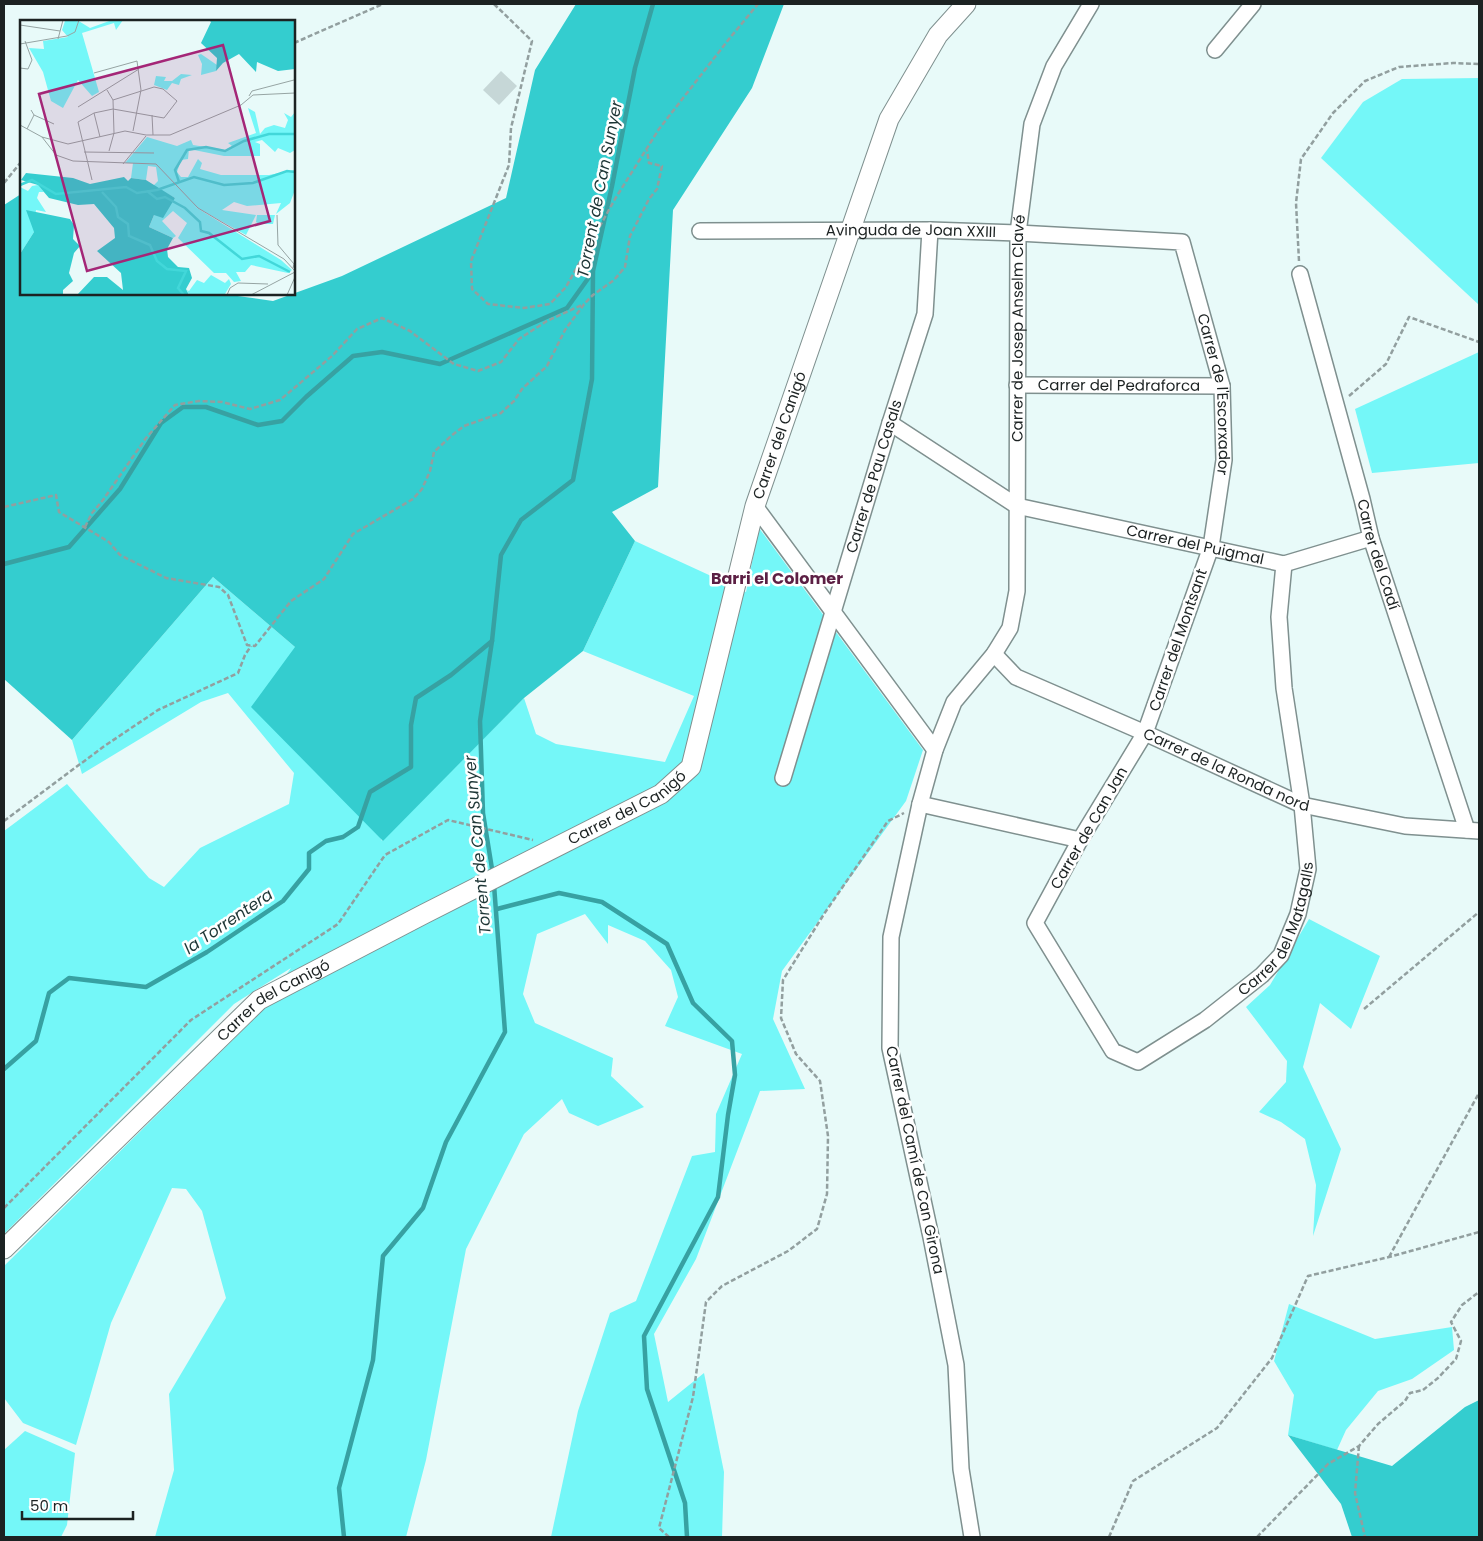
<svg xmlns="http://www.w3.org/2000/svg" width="1483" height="1541" font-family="Poppins,sans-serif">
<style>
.green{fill:#74f7f8}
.forest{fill:#34cdcf}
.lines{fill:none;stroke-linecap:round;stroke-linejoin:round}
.stream{stroke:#37a1a2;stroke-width:4.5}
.building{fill:#c6d7d7}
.minor-casing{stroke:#7f908f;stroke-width:18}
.tertiary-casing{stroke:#7f908f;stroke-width:21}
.path{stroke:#929f9f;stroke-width:2.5;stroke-dasharray:5 2.5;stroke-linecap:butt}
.minor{stroke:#fff;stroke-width:15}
.tertiary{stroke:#fff;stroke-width:19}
.labels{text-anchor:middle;stroke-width:5;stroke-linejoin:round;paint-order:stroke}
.street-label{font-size:15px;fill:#1c2222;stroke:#fff}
.water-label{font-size:16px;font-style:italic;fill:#1d3535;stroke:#fff}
.neighbourhood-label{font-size:16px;font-weight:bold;fill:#5c1f44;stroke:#fff}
.inset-river{fill:none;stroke:#42d7d9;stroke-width:2.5}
.inset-road{fill:none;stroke:#96a4a3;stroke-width:1}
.view{fill:#a42677;fill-opacity:0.15;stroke:#a42677;stroke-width:2.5}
.inset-edge{fill:none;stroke:#1c2222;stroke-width:2.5}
</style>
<rect width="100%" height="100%" fill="#e8faf9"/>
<g class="green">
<polygon points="1479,78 1479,305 1321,158 1363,102 1402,79"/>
<polygon points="1479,352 1479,463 1372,473 1355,409"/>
<polygon points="759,528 923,750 906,801 782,971 773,1019 805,1089 760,1091 696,1259 654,1334 668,1402 704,1373 724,1472 722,1537 551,1537 578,1411 610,1313 636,1301 692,1156 715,1152 716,1114 742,1054 665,1026 678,997 671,970 645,941 608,925 608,944 585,914 537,934 523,994 535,1023 613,1058 611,1076 644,1107 598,1126 569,1113 562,1099 524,1134 466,1249 426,1460 406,1537 155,1537 174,1470 169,1394 226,1298 202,1211 186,1189 172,1188 111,1323 76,1445 23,1423 4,1398 4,1266 258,1015 291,968 234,1004 4,1234 4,831 67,784 149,878 164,887 200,848 289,804 294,773 228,693 201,702 82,774 72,740 213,577 295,647 382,841 524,698 536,734 556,744 665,762 694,696 583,651 635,541 746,592"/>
<polygon points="1309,919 1380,956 1351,1029 1320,1003 1303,1067 1341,1149 1313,1236 1316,1185 1305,1139 1281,1122 1259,1112 1286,1082 1287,1061 1246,1007 1270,985"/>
<polygon points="1289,1304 1375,1339 1452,1327 1454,1350 1412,1379 1378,1391 1346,1430 1337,1450 1288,1435 1294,1395 1274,1361"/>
<polygon points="25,1431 75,1453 67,1525 61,1537 4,1537 4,1450"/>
</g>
<g class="forest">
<polygon points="576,4 784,4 752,88 673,210 658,487 612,512 635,541 583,651 524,698 383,841 251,707 295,647 213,577 72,740 4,679 4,205 21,194 21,294 223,294 273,301 342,276 506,198 535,70"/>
<polygon points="1479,1400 1479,1537 1352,1537 1341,1504 1288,1435 1392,1466 1465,1407"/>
</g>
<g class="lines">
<g class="stream">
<polyline points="4,564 69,547 120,489 161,423 183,407 206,407 258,425 282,421 306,397 353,356 382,352 440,364 567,308 592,273"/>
<polyline points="493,875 483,813 480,721 492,641 501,555 521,520 573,480 592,379 593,271 612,186 635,68 653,4"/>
<polyline points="497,909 559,893 602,902 667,944 693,1003 732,1041 735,1075 728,1115 718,1197 644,1336 647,1389 685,1503 687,1537"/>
<polyline points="4,1069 36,1041 49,993 69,978 146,987 207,952 283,901 309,869 309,853 326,841 343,837 358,827 370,792 411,767 411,725 416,698 451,675 492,641"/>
<polyline points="344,1537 339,1488 373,1360 383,1256 423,1208 446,1142 505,1032 494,885"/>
</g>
</g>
<polygon class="building" points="501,71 517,86 499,105 483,90"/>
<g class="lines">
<g class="minor-casing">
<g id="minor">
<polyline points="1215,50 1253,4"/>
<path id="s1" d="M700,231L930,230L1018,233L1182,242L1222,386L1224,460L1211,547L1145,733L1080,840L1035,923L1113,1051L1138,1062L1205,1020L1262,975L1281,955L1298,914L1308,869L1302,805L1284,688L1279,617L1284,564"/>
<path id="s2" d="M1300,274L1362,499L1371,538L1467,830"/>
<path id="s3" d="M1017,385L1222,386"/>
<path id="s4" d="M890,423L1017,506L1284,564L1371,538"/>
<polyline points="755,506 935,750"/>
<path id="s5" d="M994,654L1016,677L1145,733L1302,805L1405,826L1479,831"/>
<path id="s6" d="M783,778L890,423L925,314L930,230"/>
<polyline points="920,804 1080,840"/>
<path id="s7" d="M972,1537L961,1469L956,1365L931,1237L890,1048L891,937L920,804L935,750L954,702L994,654L1010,628L1017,591L1018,233L1032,124L1054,66L1091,4"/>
</g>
</g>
<g class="tertiary-casing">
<g id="tertiary">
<path id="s8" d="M4,1249L259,1000L424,914L661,794L691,767L755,506L889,119L938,35L966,4"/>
</g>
</g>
<g class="path">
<polyline points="494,4 532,41 511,128 509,165 471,261 472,289 488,304 524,308 550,304 566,287 615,199 659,129 729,39 758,4"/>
<polyline points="294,43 383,4"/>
<polyline points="4,183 21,162"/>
<polyline points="1299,261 1296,203 1301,159 1333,113 1365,81 1399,67 1453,63 1479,64"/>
<polyline points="1349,396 1386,364 1409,317 1479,342"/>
<polyline points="4,507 56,495 59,512 109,542 120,555 166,578 219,587 228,595 247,645 255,646 291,601 324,579 353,534 413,499 422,489 430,471 434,452 451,436 464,426 501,413 514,401 522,389 547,366 565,330 585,303 593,295 614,280 625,267 630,236 649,199 657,189 662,166 649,163 647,150"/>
<polyline points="85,527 92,513 103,500 146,438 175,405 199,401 222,402 250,409 280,400 332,356 357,329 382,318 410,331 454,364 478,371 501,362 519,339 547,321 584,304"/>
<polyline points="4,821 103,747 158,710 238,673 245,655 251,646"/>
<polyline points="1364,1009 1479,912"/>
<polyline points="4,1208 191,1020 338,924 385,855 448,820 533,840"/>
<polyline points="1389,1257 1479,1093"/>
<polyline points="1359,1446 1355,1493 1365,1537"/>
<polyline points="669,1537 659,1528 693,1397 706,1302 722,1286 788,1251 817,1229 827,1194 828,1136 820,1081 796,1054 781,1018 783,980 824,914 888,821 904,813"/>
<polyline points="1109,1537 1133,1481 1217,1428 1272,1358 1308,1276 1389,1257 1479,1232"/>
<polyline points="1257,1537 1328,1464 1359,1446 1378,1424 1405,1401 1410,1393 1423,1390 1438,1378 1456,1359 1461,1341 1451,1322 1462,1305 1479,1292"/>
</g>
<use href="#minor" class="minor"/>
<use href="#tertiary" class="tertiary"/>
</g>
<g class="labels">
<g class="street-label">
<text dy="5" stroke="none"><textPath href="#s1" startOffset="211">Avinguda de Joan XXIII</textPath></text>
<text dy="5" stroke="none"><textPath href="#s7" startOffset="1245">Carrer de Josep Anselm Clavé</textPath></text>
<text dy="5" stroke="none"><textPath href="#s3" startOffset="102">Carrer del Pedraforca</textPath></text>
<text dy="5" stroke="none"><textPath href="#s1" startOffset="639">Carrer de l'Escorxador</textPath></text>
<text dy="5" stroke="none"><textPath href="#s8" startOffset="1192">Carrer del Canigó</textPath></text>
<text dy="5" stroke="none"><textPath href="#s6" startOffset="315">Carrer de Pau Casals</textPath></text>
<text dy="5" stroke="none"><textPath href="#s4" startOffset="334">Carrer del Puigmal</textPath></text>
<text dy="5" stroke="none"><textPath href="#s2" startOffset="291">Carrer del Cadí</textPath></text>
<text transform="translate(1178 640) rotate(-71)" y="5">Carrer del Montsant</text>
<text dy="5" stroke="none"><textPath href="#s5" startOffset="262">Carrer de la Ronda nord</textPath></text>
<text dy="5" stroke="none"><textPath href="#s8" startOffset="772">Carrer del Canigó</textPath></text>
<text transform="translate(1089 828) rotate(-60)" y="5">Carrer de Can Jan</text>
<text dy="5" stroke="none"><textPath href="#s1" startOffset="1588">Carrer del Matagalls</textPath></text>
<text dy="5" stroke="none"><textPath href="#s8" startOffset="368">Carrer del Canigó</textPath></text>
<text transform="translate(915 1160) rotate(78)" y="5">Carrer del Camí de Can Girona</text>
</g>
<g class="water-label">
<text transform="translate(599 189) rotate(-79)" y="6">Torrent de Can Sunyer</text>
<text transform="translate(477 845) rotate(-95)" y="6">Torrent de Can Sunyer</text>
<text transform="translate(228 921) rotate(-34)" y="6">la Torrentera</text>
</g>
<g class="neighbourhood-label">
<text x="777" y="584">Barri el Colomer</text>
</g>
</g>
<g transform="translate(20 20)">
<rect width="275" height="275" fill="#e8faf9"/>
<path d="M57,0L70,8L92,0H103L96,10L94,3L62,13L79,72L72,76L58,60L43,88L31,81L23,52L9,28L24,29L23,21L48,17L42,10L45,1ZM181,34L197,45L196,51L181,55L182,44L178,35ZM161,54L172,55L161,59L159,65L152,63L147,70L134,65L136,56L146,57L144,61H152ZM228,88L235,92L240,114L245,108L254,105L265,108L268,100L264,93L271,97L275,92V130L270,133L258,128L255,132L242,120L235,122L240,124V136H204L169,129L168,139L161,140L157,152L161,157H168L178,139L182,143L180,149L201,155H249L275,150V170L270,183L256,194L261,183L227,186L214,182L202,190L236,195L226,215L174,186L261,240L272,250L268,253L231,245L225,252H216L221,261L214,262L206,253H194L158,218L167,203L153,191L142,201L156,216L153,218L129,207L134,195L155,178L133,166L138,161L136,147L128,146L126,160L111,158L113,143H105L127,117L157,126L171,120L173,125L205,130L212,126L208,123L236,113ZM18,165L24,172H19L17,178L26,192L16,190L14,212L0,234V167L8,171L12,166ZM237,195H255L253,204H239L236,202ZM191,255L205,263L209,259L211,264L205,274L169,275L167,270L169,271L177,260L184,263Z" fill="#74f7f8"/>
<path d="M189,0H275V49L258,51L237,42L236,52L219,34L203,43L196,51L197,38L181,23L191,2ZM6,153L53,158L70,164L104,157L108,161L111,158L126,160L155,178L143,198L134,195L129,207L153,218L147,229L148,237L158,247L169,248L172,258L166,269L169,275H57L74,257H87L103,270L101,253L77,231L95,218L94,208L74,184L58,185L29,178L18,165L1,160ZM6,190L50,199L54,205L53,219L60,226L54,233L49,253L53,261L43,270V275H0V234L14,212Z" fill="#34cdcf"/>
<path class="inset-river" d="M159,162L155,150L167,130L186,127L205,131L224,121L249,114H275M0,165L12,160L36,174L106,167L117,173L137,170L174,157L204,165L233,163L267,151L275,152M127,171L137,179L145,177L165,188L180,202L181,211L189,213L222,239L239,236L270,252M82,172L96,187L98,197L108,204L109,216L130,225L137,241L147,249L166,251L158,268L164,275"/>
<path class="inset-road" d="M0,5L40,11M38,19L43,0M0,24L47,16L55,12L59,0M0,48L8,49L12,40L5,21M74,53L117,41L121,70L113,111M87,70L93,80L94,113L89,131M229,76L232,71L274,60M58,87L119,49M11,90L14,95L34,104M74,93L80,117M132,95L133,115M0,105L22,117L48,124L105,111L126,115H150L221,85L233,75L275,73M7,109L14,95M22,117L36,135L53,141L136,144L178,188L264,239L275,251M64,132L134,133M103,144L126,116M72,160L58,102L74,93L93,89L144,98L157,81L143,69L134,67L93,80M257,195L258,225L274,244L273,248M207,275L210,268L218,263L248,264M231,275L275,252M267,275L275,257"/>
<path class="view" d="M203,25L250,201L67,251L19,74Z"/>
<rect width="275" height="275" class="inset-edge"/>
</g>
<rect width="1483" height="1541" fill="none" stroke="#1c2222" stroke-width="10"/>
<path d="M22 1511v8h111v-8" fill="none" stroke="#1c2222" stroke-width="2.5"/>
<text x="30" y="1511" font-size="15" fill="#1c2222" stroke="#ffffff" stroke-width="4" paint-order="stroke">50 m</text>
</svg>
